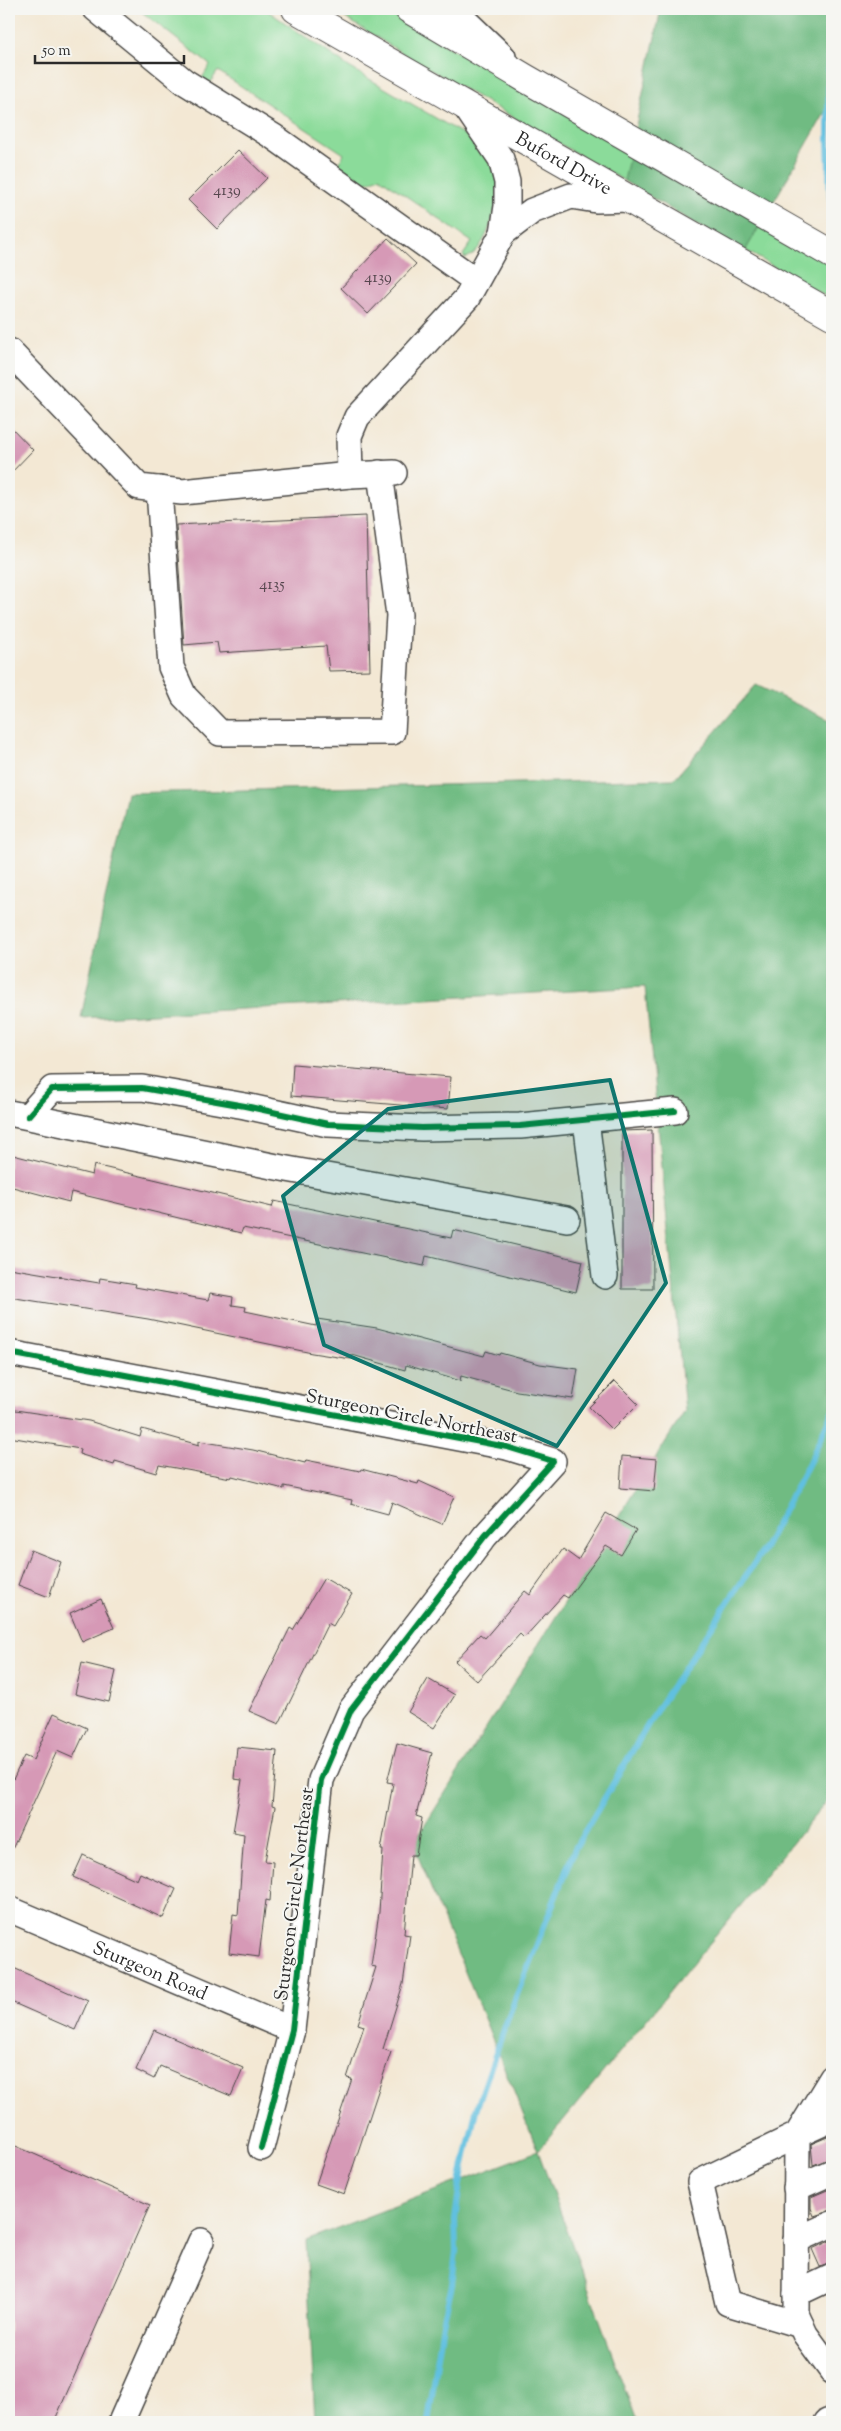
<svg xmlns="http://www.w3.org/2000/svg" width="841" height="2431" font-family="'Sorts Mill Goudy',serif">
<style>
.green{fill:#8bdb9a;stroke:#5b8362}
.forest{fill:#70bb82;stroke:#4e7356}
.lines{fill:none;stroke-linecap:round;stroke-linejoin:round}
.stream{stroke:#61c0e0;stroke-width:6}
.building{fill:#d699b6}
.minor-casing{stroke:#494744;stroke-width:28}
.highway-casing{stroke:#494744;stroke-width:30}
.minor{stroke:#fff;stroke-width:25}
.highway{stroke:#fff;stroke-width:28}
.cycleway-casing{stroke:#f6f6f2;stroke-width:9}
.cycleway{stroke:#00873e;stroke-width:6}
.marked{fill:#0f766e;fill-opacity:0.2;stroke:#0f766e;stroke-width:4;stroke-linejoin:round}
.labels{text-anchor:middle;stroke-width:4;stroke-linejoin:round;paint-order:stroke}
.number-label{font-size:16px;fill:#56464e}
.street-label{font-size:19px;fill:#2b2b2b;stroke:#f6f6f2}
</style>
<rect width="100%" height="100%" fill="#f6f6f2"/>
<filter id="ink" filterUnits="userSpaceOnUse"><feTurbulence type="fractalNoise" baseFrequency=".02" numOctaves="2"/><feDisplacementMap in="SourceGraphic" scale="10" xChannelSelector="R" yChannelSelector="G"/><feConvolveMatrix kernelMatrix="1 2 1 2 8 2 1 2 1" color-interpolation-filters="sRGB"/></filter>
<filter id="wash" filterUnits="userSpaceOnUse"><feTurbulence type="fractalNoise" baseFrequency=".0096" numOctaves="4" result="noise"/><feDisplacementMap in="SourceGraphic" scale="20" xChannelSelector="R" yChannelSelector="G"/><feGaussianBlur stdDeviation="1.12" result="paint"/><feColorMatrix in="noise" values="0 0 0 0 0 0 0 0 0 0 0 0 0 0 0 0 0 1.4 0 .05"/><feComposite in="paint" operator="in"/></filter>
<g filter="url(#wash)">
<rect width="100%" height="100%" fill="#f3e8d4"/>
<g class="green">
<path d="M138,9H265L349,67L468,137C482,148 495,165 498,182C501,200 485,255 465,258L463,255L472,242L379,177L364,184L338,173L336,169L344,154L218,71L209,84L201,80L210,65Z"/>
<polygon points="331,9 385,9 450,48 832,266 832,300 415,61"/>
</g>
<g class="forest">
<polygon points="661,9 832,9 832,101 744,253 624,181"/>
<polygon points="756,685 832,721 832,1795 538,2151 637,2422 315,2422 306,2240 538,2151 413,1844 685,1411 645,987 81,1018 127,793 674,779"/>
</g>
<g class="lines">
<g class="stream">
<polyline points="830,198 828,139 829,45 832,29"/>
<polyline points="428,2422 443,2323 452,2285 456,2251 455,2220 460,2183 476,2110 509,2015 575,1848 659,1706 763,1550 812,1457 832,1412"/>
</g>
</g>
<g id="blocks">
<g class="building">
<polygon points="238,150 267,178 217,229 188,200"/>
<polygon points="388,238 416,264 368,314 341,288"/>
<polygon points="9,425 33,450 9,475"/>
<polygon points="366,516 370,670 329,671 326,646 219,653 217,642 184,645 176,525"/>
<polygon points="293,1064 451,1077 448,1109 291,1096"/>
<polygon points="652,1130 653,1289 622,1289 622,1131"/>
<polygon points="9,1154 92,1175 94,1165 272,1207 274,1201 451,1238 453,1230 583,1261 576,1292 426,1256 424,1266 243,1228 241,1233 71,1192 69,1202 9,1186"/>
<polygon points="9,1268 99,1283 100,1278 136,1284 135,1287 208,1300 210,1293 233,1297 232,1305 246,1307 245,1311 316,1326 317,1319 377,1328 484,1356 486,1351 499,1355 500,1353 540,1364 578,1369 573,1399 517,1391 461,1376 460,1381 406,1365 405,1370 352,1355 351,1359 312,1353 148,1319 9,1297"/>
<polygon points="615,1381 638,1404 612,1430 589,1407"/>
<polygon points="9,1409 89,1421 140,1437 142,1429 199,1445 199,1441 253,1450 305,1463 306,1460 360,1471 361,1469 418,1484 419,1481 454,1497 442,1524 392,1502 388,1514 351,1504 352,1500 284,1486 284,1489 232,1476 231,1478 159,1465 156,1473 115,1461 114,1465 79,1454 80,1449 9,1437"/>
<polygon points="622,1456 657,1459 654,1491 620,1488"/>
<polygon points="606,1513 636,1530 621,1555 606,1546 568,1598 563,1595 524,1638 520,1634 477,1681 455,1661 480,1634 485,1638 525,1591 530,1595 563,1549 578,1560"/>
<polygon points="31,1550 61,1562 49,1597 18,1585"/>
<polygon points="324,1578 352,1594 333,1626 328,1623 279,1724 249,1711 290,1628 293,1630"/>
<polygon points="101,1599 114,1628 82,1642 70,1613"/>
<polygon points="82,1663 116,1671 109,1702 75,1694"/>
<polygon points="428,1679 455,1695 434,1728 408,1712"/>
<polygon points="54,1713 87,1728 73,1758 57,1751 9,1856 9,1788 24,1756 33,1760"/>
<polygon points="397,1743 432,1753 416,1816 422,1818 416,1855 411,1855 404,1934 410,1935 403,1984 383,2049 391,2052 344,2194 316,2184 352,2079 347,2078 364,2026 358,2024 376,1967 371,1966 379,1912 383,1850 381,1850 393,1783 387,1782"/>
<polygon points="237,1747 277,1751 272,1806 275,1807 265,1861 273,1862 270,1901 266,1900 259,1957 229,1953 233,1914 238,1915 244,1834 233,1832 242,1780 234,1779"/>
<polygon points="83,1855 137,1880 140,1873 176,1889 163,1918 73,1877"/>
<polygon points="9,1966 88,2001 75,2030 9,2001"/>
<polygon points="154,2030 243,2068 231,2096 160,2066 154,2079 136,2070"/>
<polygon points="832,2135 832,2158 813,2165 811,2144"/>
<polygon points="9,2143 150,2205 54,2422 9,2422"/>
<polygon points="832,2188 832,2210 814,2216 811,2208 811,2197"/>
<polygon points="832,2240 832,2263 820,2267 812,2249"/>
</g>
</g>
</g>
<g filter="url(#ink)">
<use href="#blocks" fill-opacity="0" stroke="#494744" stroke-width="1"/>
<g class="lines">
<g class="minor-casing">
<g id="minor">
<polyline points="96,9 185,82 274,137 476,281"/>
<polyline points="455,9 460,16 503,57"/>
<polyline points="503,233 532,211 571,196 596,200 629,199"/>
<polyline points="9,351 139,487 182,492 350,475 394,473"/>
<polyline points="350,475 349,436 357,417 467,298 503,233 507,206 507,182 501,159 463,103"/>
<polyline points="159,489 171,667 184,696 220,733 392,732 399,615 380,473"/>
<polyline points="9,1113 287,1169 567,1219"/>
<polyline points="28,1116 52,1089 142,1088 245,1106 328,1124 422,1128 520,1126 675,1111"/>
<polyline points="586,1120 605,1276"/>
<polyline points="9,1353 507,1447 553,1461 485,1536 351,1710 321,1780 292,2030 261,2148"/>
<path id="s1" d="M9,1909L292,2030"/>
<polyline points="832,2119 797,2135 796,2314 805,2334 832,2371"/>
<polyline points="796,2188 832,2172"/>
<polyline points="796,2240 832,2224"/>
<polyline points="796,2294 832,2277"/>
<polyline points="801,2325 728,2303 700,2182 797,2135 832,2078"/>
<polyline points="121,2422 201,2241"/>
<polyline points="827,2422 832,2420"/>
</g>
</g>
<g class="highway-casing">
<g id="highway">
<path id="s2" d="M296,9L832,315"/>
<polyline points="409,9 525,78 832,254"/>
</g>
</g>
<use href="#minor" class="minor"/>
<use href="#highway" class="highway"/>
<g class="cycleway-casing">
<g id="cycleway">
<polyline points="28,1116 52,1089 142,1088 245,1106 328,1124 422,1128 520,1126 675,1111"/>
<polyline points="9,1353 507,1447 553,1461 485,1536 351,1710 321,1780 292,2030 261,2148"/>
</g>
</g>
<use href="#cycleway" class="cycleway"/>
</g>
</g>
<path class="marked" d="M610,1080L666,1283L557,1446L324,1345L283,1196L388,1109Z"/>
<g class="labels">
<g class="number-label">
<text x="227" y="195">4139</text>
<text x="378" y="282">4139</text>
<text x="272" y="589">4135</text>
</g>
<g class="street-label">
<text dy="7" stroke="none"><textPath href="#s2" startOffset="309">Buford Drive</textPath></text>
<text transform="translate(412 1415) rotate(11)" y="7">Sturgeon Circle Northeast</text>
<text transform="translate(293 1894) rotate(-83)" y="7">Sturgeon Circle Northeast</text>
<text dy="7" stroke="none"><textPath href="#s1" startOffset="154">Sturgeon Road</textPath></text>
</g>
</g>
<rect width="841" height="2431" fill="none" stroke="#f6f6f2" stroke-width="30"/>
<path d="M35 55v8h149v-8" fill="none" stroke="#2b2b2b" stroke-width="2.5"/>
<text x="42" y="55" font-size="15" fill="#2b2b2b" stroke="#f6f6f2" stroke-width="4" paint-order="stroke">50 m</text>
</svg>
